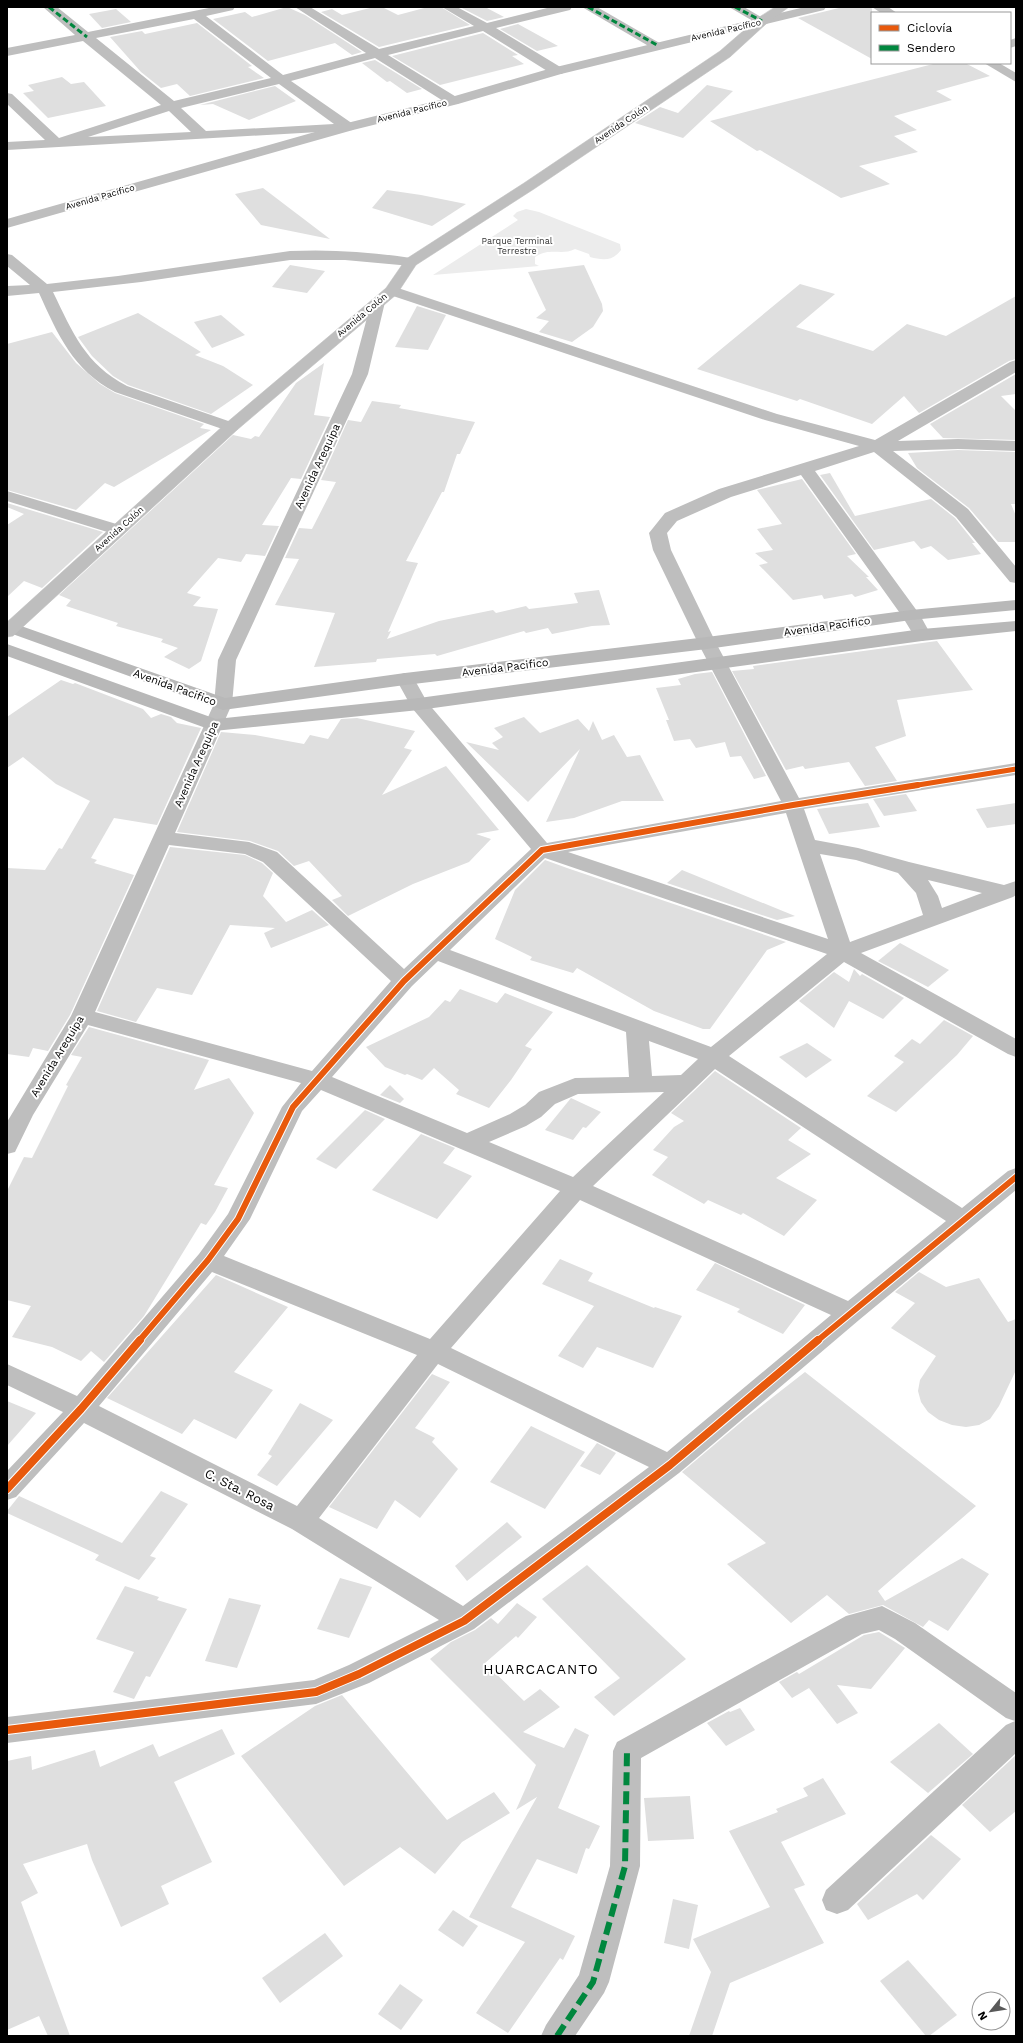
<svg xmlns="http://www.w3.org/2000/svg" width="1023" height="2043" font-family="'Work Sans',sans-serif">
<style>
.green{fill:#ececec}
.building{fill:#dfdfdf}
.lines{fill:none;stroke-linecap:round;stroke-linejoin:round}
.primary-casing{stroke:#dbdbdb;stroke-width:1}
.minor{fill:#bebebe;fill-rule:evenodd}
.tertiary{fill:#bebebe;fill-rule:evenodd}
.secondary{fill:#b8b8b8;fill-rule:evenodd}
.primary{fill:#bebebe;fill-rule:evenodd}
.quiet-far1{stroke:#00873e;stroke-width:3;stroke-dasharray:6 3;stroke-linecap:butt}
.quiet{stroke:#00873e;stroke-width:6;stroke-dasharray:13 6;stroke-linecap:butt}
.cycleway-far2-casing{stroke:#fff;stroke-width:7}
.cycleway-far1-casing{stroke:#fff;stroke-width:8}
.cycleway-casing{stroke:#fff;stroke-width:10}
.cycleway-far2{stroke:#e8590c;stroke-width:5}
.cycleway-far1{stroke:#e8590c;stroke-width:6}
.cycleway{stroke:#e8590c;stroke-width:8}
.labels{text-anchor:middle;stroke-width:4;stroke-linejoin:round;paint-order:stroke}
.far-street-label{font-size:9px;fill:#000;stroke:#fff}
.far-park-label{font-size:9px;fill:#333;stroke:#fff}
.street-label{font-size:11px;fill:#000;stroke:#fff}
.near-street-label{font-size:13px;fill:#000;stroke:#fff}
.near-neighbourhood-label{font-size:14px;letter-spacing:1px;fill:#000;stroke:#fff}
</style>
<rect width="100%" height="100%" fill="#fff"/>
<path class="green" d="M526,209L539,212L620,244L621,250C612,262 602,260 590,257L589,254L575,249C562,256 550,247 535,257V264L539,266L433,275L518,220L513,216L517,212Z"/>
<g class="building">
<polygon points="287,7 305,15 362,52 352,55 335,43 268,61 213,19 245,12 252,17"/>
<polygon points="374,7 382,7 398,15 428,7 441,7 470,25 379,47 321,12 332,9 342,15"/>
<polygon points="460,7 485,7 504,17 487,21"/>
<polygon points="843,7 871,7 872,9 872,59 798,18"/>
<polygon points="116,9 131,22 102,28 89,14"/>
<polygon points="197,23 252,66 248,67 264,78 190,96 177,84 161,88 141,72 110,37 142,31 145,34"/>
<polygon points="518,24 558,46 537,51 500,29"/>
<polygon points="483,33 518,55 512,56 524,64 440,85 392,56"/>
<polygon points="375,60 422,89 407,93 390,81 387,82 362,63"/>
<polygon points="937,63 965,63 990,76 936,91 952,100 894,116 917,130 894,136 918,152 859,166 890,184 841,198 760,150 757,151 710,121"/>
<polygon points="62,77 71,84 84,82 106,106 48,118 23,93 34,91 28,85"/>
<polygon points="707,85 733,91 683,138 635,123 660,107 678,113"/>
<polygon points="275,86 296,101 249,120 213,104 200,105"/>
<polygon points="263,188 330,239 261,225 235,194"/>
<polygon points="387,190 421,195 466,204 432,226 372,208"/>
<polygon points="290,265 325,271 307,293 272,287"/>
<polygon points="584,265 602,304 603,311 593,327 572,342 539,332 549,321 536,318 546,310 528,272"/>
<polygon points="800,284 835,294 796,327 873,351 907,324 946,336 1016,296 1016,359 1009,361 919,413 904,396 872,424 800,399 797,401 697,369"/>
<polygon points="417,306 446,315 428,350 395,347"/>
<polygon points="138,313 201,352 195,355 223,366 253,385 211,414 128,385 113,376 92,356 78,337"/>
<polygon points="221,315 245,335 212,348 194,322"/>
<polygon points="52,332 76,363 100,384 115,393 204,424 200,428 211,430 114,487 105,483 76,510 7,490 7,344"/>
<polygon points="324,363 314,415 330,417 301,479 291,478 262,525 279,526 265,556 246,554 241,562 218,558 187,593 201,597 193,606 218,609 201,661 189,669 164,657 178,648 161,642 163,639 116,626 118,623 66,606 71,600 59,595 233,435 251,439 255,436 259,437 296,383"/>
<polygon points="1016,374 1016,394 1001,396 1016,411 1016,440 943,438 930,424"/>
<polygon points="372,401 401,405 399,408 475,422 460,454 457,454 444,492 442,492 406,561 418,563 388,632 391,631 387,639 439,621 493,610 496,613 526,606 529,609 578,603 574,593 599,590 610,625 592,626 552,634 548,628 526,633 524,631 437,656 435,654 377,659 376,662 314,667 335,613 275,605 299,559 285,558 299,528 312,529 336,482 321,480 348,420 361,422"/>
<polygon points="958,450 1016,452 1016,504 1011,504 1016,516 1016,542 998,542 969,508 917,468 908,453"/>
<polygon points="830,473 855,516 931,499 955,518 975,543 972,543 981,554 948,560 931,546 921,549 914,541 874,550 820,475"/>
<polygon points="802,479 856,554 847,556 869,577 866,577 878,590 855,597 852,594 824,599 822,595 793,600 759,565 768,563 755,553 773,550 757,529 782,524 757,490"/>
<polygon points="7,503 103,532 42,588 24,581 7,597 7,525 24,514 7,507"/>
<polygon points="937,641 973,690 897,700 906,736 875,747 897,781 865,786 849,762 805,769 803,766 786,770 732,671 754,669 753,666"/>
<polygon points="712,672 766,776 754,779 741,756 730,757 725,742 696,748 690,739 674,741 666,720 669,720 656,688 681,685 678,679 695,674"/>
<polygon points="61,680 73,684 75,683 143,709 151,718 161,714 171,717 177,723 201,728 157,825 114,818 91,858 97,860 94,863 134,875 70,1015 48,1051 33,1048 29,1057 7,1054 7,868 45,870 59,848 62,849 90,801 56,784 23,757 7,768 7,717"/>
<polygon points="524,717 540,733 578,719 589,731 593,721 602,740 614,735 627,757 640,755 664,801 622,801 574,818 546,822 580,749 528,802 466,742 499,750 492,743 503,737 494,728"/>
<polygon points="357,718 415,731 404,748 412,750 382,795 446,766 499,830 476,834 491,839 469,862 413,884 348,916 332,900 342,896 309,861 294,866 278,851 250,841 177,832 221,732 255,735 304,744 310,735 328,739 341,719"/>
<polygon points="906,794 917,811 884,816 873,799"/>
<polygon points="868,803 880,827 829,834 817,809"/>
<polygon points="1016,803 1016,824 987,828 976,809"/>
<polygon points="170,847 245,855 262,863 273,873 263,896 286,922 312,910 329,925 271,948 264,933 275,928 230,925 192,995 157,988 136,1022 97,1011"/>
<polygon points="545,860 567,868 786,942 767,950 710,1029 703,1029 654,1011 577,968 573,973 530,960 532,957 495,939 515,890"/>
<polygon points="682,870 795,916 777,920 667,883"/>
<polygon points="900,943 949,970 928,987 878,961"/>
<polygon points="854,969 860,976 862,974 904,998 883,1019 849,1001 834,1028 799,1001 834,972 849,982"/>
<polygon points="460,989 497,1003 505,993 553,1012 525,1046 532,1049 511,1080 489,1108 456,1094 459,1090 434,1068 422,1080 407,1074 405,1075 385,1067 366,1047 429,1017 445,1000 450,1002"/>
<polygon points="944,1020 973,1036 957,1055 896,1112 867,1096 904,1062 894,1056 912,1039 920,1044"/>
<polygon points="89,1027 209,1060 194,1090 229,1078 254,1113 214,1185 228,1188 215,1212 206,1225 201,1223 144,1316 104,1362 91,1351 81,1361 52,1347 12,1337 31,1306 7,1300 7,1191 24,1157 32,1158 68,1086 66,1085 82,1057 71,1055"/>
<polygon points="807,1043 832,1060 806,1078 779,1057"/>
<polygon points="715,1071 801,1128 788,1140 811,1154 776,1178 817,1200 784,1236 743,1213 741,1215 708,1200 704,1204 652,1175 668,1157 653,1150 674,1127 684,1121 671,1113"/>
<polygon points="390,1085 404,1099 400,1103 380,1095"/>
<polygon points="571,1098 601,1112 586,1128 583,1127 573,1140 545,1130"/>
<polygon points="365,1110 385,1119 336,1169 316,1159"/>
<polygon points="421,1134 455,1148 443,1163 472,1176 437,1219 372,1190"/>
<polygon points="560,1259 593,1273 588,1281 654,1308 655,1307 682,1316 653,1368 597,1347 583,1368 558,1356 594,1306 542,1284"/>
<polygon points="715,1263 805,1305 783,1334 737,1312 740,1309 696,1290"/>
<polygon points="919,1272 946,1287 979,1278 1008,1322 1016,1319 1016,1370 999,1406 990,1419 979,1425 966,1427 952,1425 939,1420 928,1412 921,1402 918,1391 920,1380 936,1356 891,1328 915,1303 895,1292"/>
<polygon points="216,1275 288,1307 234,1372 273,1390 236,1439 194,1419 182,1434 107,1398"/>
<polygon points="805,1372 976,1506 878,1591 885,1601 962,1558 989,1574 948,1631 929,1620 923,1627 883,1605 849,1614 827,1595 791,1623 727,1564 766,1543 682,1472 746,1418"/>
<polygon points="432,1374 450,1382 415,1428 435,1438 432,1442 458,1469 420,1518 395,1500 377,1529 329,1507"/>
<polygon points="7,1401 36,1413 7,1446"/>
<polygon points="300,1403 333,1420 277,1486 257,1475 272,1456 268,1454"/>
<polygon points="531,1426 585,1452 545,1509 490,1482"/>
<polygon points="597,1443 616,1453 600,1475 580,1466"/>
<polygon points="161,1491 188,1504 150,1556 156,1558 139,1580 95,1560 99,1555 7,1513 7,1511 19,1496 122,1543"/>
<polygon points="507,1522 522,1537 467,1581 455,1566"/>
<polygon points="587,1565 686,1659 614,1716 594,1697 620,1678 542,1599"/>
<polygon points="340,1578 372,1587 349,1638 317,1629"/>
<polygon points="125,1586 159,1597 157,1600 187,1609 150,1677 146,1676 134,1699 113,1692 134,1652 96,1639"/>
<polygon points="229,1598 261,1605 237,1668 205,1661"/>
<polygon points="517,1603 537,1617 518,1638 516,1636 485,1663 524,1701 540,1689 560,1707 523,1732 564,1748 575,1728 589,1735 558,1808 600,1826 589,1849 586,1848 577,1874 537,1859 511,1907 575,1936 563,1960 560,1958 508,2033 476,2013 525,1942 469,1917 537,1797 516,1810 536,1765 430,1659 451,1642 475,1630 491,1618 498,1624"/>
<polygon points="879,1632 905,1648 871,1689 837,1685 858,1713 837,1724 809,1688 792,1698 779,1682 797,1672 799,1674 864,1635"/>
<polygon points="342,1695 447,1820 494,1792 510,1813 462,1842 435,1874 400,1847 344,1886 241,1756 315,1706"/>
<polygon points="740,1708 755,1730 726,1746 707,1723 729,1711 730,1712"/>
<polygon points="939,1723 973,1754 928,1793 890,1762"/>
<polygon points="222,1729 235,1754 174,1782 212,1862 161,1886 169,1904 121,1927 92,1860 87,1844 23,1864 38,1893 21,1902 70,2036 48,2036 39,2016 7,2030 7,1761 31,1756 32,1770 95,1750 100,1767 153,1744 159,1757"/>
<polygon points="1016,1755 1016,1811 990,1832 962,1805"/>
<polygon points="823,1778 846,1814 781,1842 805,1885 794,1889 824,1943 730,1983 712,2036 689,2036 711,1972 693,1939 770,1907 729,1831 778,1812 776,1809 808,1796 803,1788"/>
<polygon points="690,1796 694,1839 648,1841 644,1798"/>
<polygon points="931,1835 961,1859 923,1900 917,1894 868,1920 857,1904"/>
<polygon points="673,1899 698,1905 689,1949 664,1943"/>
<polygon points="453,1910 478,1926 463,1947 438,1930"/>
<polygon points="325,1933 343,1956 280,2003 262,1978"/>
<polygon points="908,1960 957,2015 929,2036 926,2036 880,1981"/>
<polygon points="400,1984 423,2000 401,2030 378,2014"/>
</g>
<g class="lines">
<g class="primary-casing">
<polygon id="primary" points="775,7 789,7 766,24 730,57 534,189 416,265 397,294 237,430 13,636 7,637 7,622 225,424 386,288 406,259 524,183 720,51 758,18"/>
</g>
<g class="minor">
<path d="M43,7H57L88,32L214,7H235L233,10L206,16L283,75L366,53L295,7H310L379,49L474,26L442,7H457L487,23L551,7H572L570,10L496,28L562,68L564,71L562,74H552L483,31L388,55L458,98L460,101L458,104H448L375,58L291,81L353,124L355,127L353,130L7,150V142L45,140L7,104V93L12,94L59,138L161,105L83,41L7,56V48L75,35ZM194,19L271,78L174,101L96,38ZM279,84L334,124L206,131L181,108ZM169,111L191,132L88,137Z"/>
<polygon points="582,7 597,7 663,45 662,48 652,48"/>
<polygon points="729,7 744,7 768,21 762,25 758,24"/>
<polygon points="872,7 888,7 897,13 881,13"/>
<polygon points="1016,38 1016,46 1010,48 1010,40"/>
<polygon points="984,63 999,63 1016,73 1016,82"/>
<path d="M290,251C331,249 371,252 411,258L416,259L418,262L416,265L411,266L345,260H290L141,282L53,292C73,333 85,364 127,386L237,424L239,427L237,430L231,432L115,392C73,370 58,335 39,293L7,296V286L30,285L7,266V254L12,255L47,284L118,276Z"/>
<path d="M392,286L777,414L875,440L1010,362L1016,360V372L898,441L958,439L1016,441V451L958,449L893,451L968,509L1016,567V583L1010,582L956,517L874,452L815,471L920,615L931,635L928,639L922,641L916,639L902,616L801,475L731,497L677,521L667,533L671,550L716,643L799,798L1016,763V775L804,809L815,840L858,848L909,862L1004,885L1016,881V895L1013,897L861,953L1016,1039V1057L1008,1054L844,962L729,1056L962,1208L1008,1171L1016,1168V1190L859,1320L679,1473L474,1629L369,1683L316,1704L7,1743V1717L314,1680L349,1665L439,1620L292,1529L84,1423L16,1497L7,1500V1471L63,1412L7,1385V1364L77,1396L199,1254L228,1214L282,1107L301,1083L88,1025L33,1115L15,1152L7,1154V1122L71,1016L214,704L218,660L352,374L372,299H382L385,302L368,374L236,660L232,704L175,833L249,842L277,852L404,969L531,849L412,708L396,679L398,675L405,673L412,675L427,702L547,843L781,801L698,643L653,550L649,533L665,513L719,489L859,446L765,420L387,294L384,291L387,288ZM786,813L828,939L568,852ZM169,845L245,854L263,862L391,981L312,1071L95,1012ZM820,854L856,860L898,873L916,893L923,915L850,942ZM545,858L827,954L711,1047L450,950ZM928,880L982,893L942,908L938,896ZM438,961L626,1032L629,1077L575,1078L539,1092L525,1105L510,1114L467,1133L332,1077L412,986ZM649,1041L698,1059L681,1075L652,1076ZM715,1069L946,1221L848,1301L593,1186ZM321,1090L560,1191L430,1339L224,1256L250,1219L302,1111ZM664,1092L573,1177L489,1142L526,1126L541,1117L555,1104L578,1094ZM580,1200L831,1315L667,1452L451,1348ZM212,1272L417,1355L297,1506L99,1406ZM438,1364L649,1467L463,1606L319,1518Z"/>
<polygon points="7,491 123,526 126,530 123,534 117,535 7,501"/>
<polygon points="882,1606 915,1623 1016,1693 1016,1753 848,1910 837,1914 826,1910 822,1900 826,1890 1006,1725 1015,1721 1006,1718 895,1639 879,1630 862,1634 641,1758 640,1866 609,1982 604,1993 575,2036 541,2036 546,2025 579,1975 610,1866 613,1751 617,1742 846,1616"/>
</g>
<polygon class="tertiary" points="805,7 826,7 824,10 561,74 458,104 353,130 7,228 7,219 343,124 448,98 552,68"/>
<g class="secondary">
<polygon points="1016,600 1016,610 911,620 707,649 405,685 223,710 7,632 7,621 225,698 405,673 707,637 911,610"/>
<polygon points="1016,621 1016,631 922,641 419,710 214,731 7,656 7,644 216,719 419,698 922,629"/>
</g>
<use href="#primary" class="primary"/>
<g class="quiet-far1">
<polyline points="49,7 87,37"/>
<polyline points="588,7 657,45"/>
<polyline points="735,7 762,21"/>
</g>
<polyline class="quiet" points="557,2036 593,1982 625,1866 627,1751"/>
<g class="cycleway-far2-casing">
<polyline id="cycleway-far2" points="912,786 1016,769"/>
</g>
<g class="cycleway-far1-casing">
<g id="cycleway-far1">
<polyline points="139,1341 208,1260 238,1219 293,1107 404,981 542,850 793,805 918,785"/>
<polyline points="817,1341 1016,1177"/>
</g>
</g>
<g class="cycleway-casing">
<g id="cycleway">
<polyline points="7,1489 81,1409 140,1340"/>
<polyline points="7,1730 316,1692 359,1674 464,1621 670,1465 818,1340"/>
</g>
</g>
<use href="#cycleway-far2" class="cycleway-far2"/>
<use href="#cycleway-far1" class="cycleway-far1"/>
<use href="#cycleway" class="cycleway"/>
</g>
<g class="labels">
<g class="far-street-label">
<text transform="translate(726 30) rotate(-13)" y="3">Avenida Pacífico</text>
<text transform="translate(412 111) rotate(-14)" y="3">Avenida Pacífico</text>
<text transform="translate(621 124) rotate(-34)" y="3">Avenida Colón</text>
<text transform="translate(100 197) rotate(-16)" y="3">Avenida Pacífico</text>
<text transform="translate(362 315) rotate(-40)" y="3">Avenida Colón</text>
<text transform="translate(119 529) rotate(-42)" y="3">Avenida Colón</text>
</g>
<g class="far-park-label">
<text x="517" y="244">Parque Terminal<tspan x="517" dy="10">Terrestre</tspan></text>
</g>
<g class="street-label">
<text transform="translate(317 466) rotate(-65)" y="4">Avenida Arequipa</text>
<text transform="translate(827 626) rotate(-8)" y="4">Avenida Pacifico</text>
<text transform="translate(505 667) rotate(-7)" y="4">Avenida Pacifico</text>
<text transform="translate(175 687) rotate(20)" y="4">Avenida Pacifico</text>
<text transform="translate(196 764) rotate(-66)" y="4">Avenida Arequipa</text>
<text transform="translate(57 1056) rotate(-59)" y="4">Avenida Arequipa</text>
</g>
<g class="near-street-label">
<text transform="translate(240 1489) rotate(27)" y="5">C. Sta. Rosa</text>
</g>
<g class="near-neighbourhood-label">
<text x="541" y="1674">HUARCACANTO</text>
</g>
</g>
<rect width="1023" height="2043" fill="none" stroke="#000000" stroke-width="16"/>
<rect x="871" y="12" width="140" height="52" fill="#ffffff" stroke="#999999"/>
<rect x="879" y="25" width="20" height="6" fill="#e8590c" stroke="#999999"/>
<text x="907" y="32" font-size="12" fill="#000000">Ciclovía</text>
<rect x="879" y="45" width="20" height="6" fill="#00873e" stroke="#999999"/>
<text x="907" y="52" font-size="12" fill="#000000">Sendero</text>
<g transform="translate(991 2011) rotate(240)"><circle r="19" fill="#ffffff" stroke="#999999"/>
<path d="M0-3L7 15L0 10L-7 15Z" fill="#595959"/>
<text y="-6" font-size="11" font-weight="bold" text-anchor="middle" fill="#000000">N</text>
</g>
</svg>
